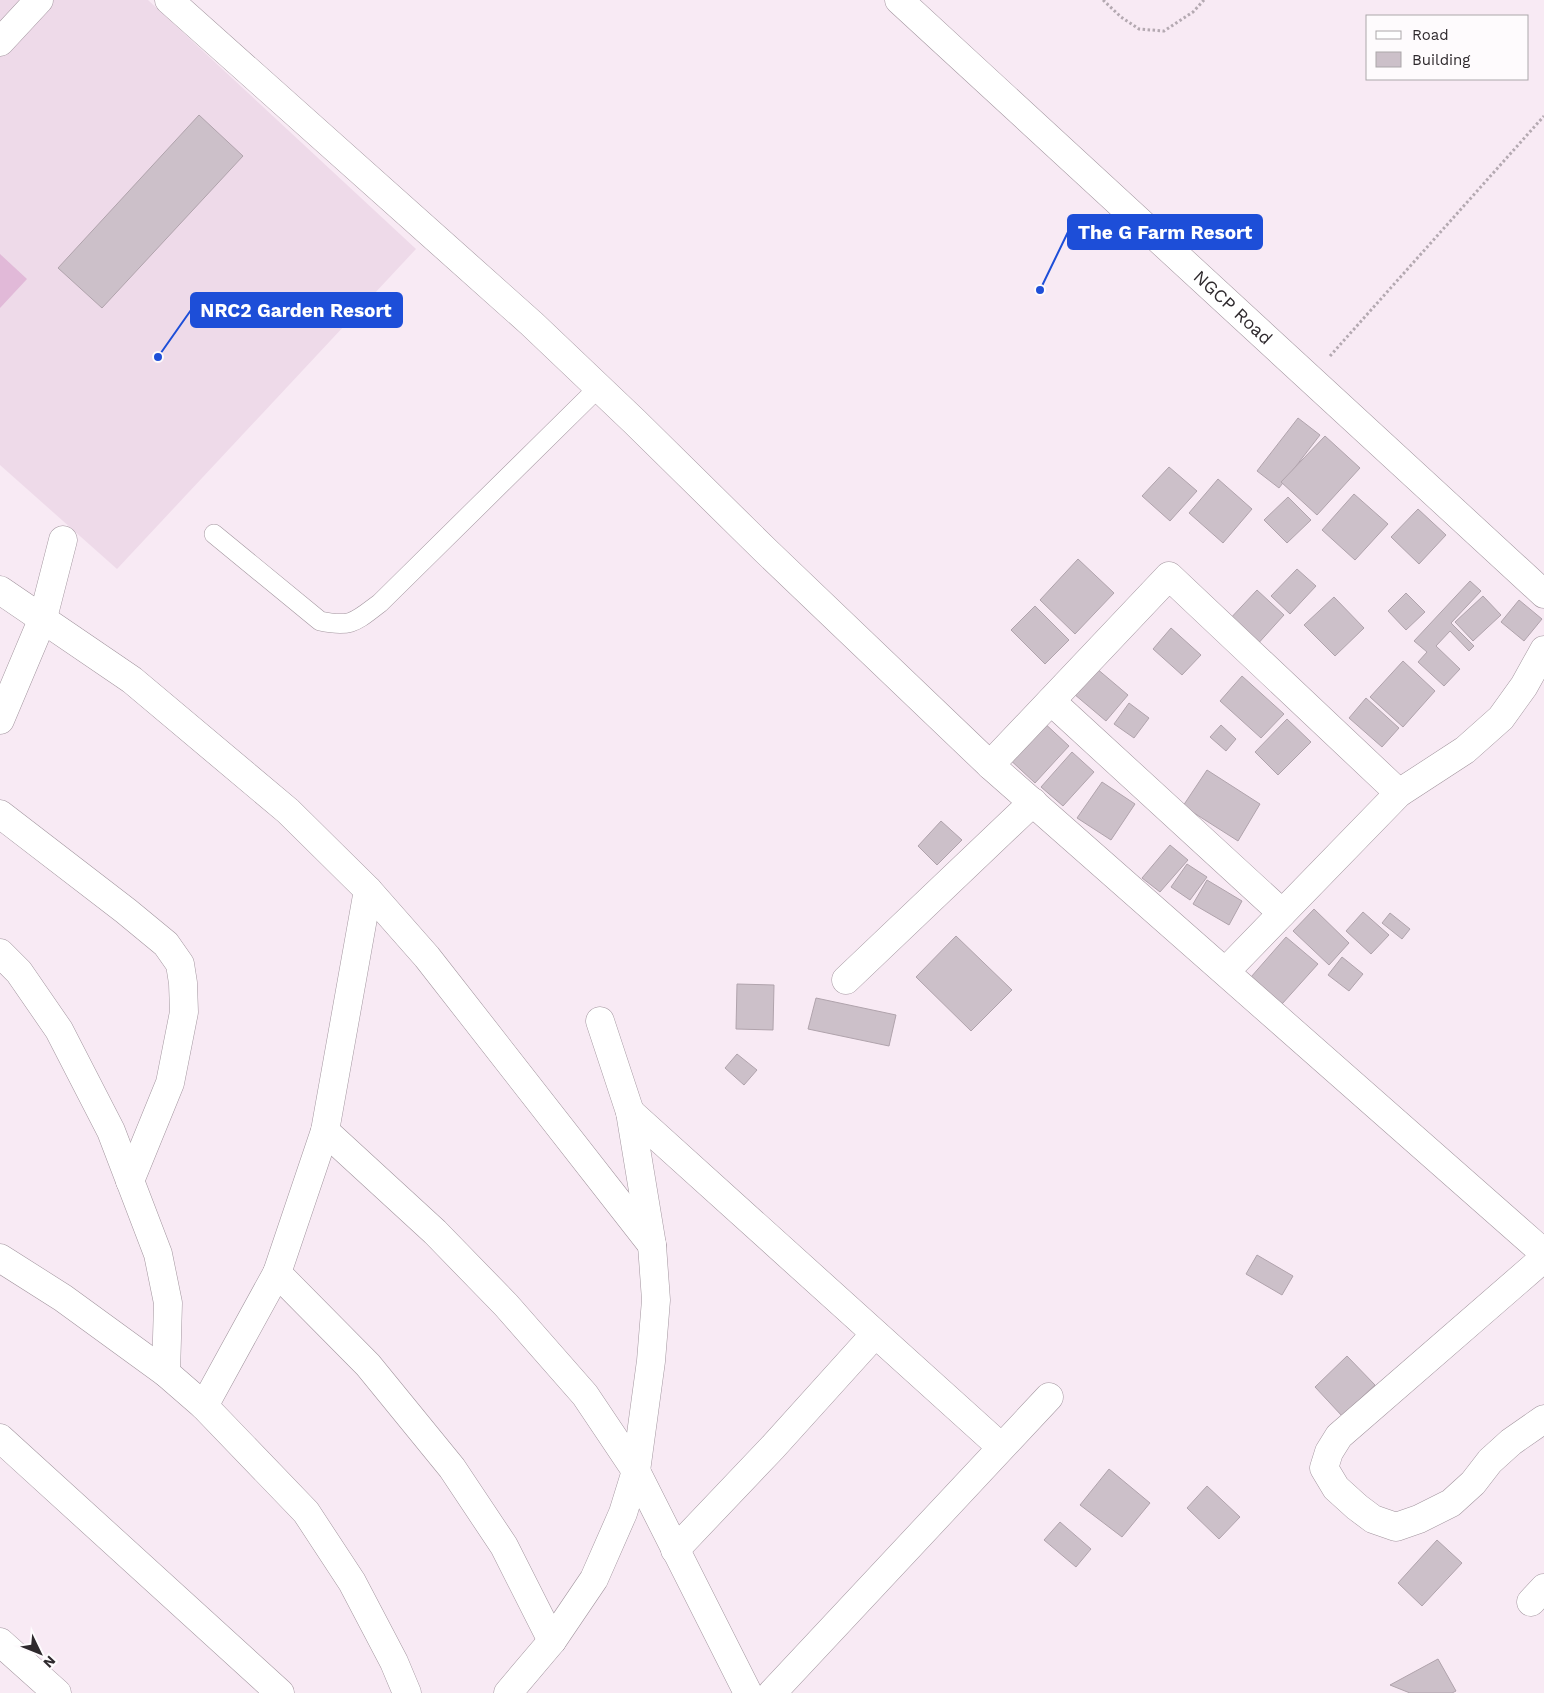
<svg xmlns="http://www.w3.org/2000/svg" width="1544" height="1693" font-family="'Work Sans',sans-serif">
<style>
.built{fill:#eedae9}
.water{fill:#e1b9d8}
.building{fill:#ccc0c9;stroke:#b0a3ac}
.lines{fill:none;stroke-linecap:round;stroke-linejoin:round}
.service-casing{stroke:#a2959e;stroke-width:20}
.minor-casing{stroke:#a2959e;stroke-width:29}
.secondary-casing{stroke:#a2959e;stroke-width:29}
.path{stroke:#b4a9b1;stroke-width:3;stroke-dasharray:2.5 2.5;stroke-linecap:butt}
.service{stroke:#fff;stroke-width:19}
.minor{stroke:#fff;stroke-width:28}
.secondary{stroke:#fff;stroke-width:28}
.labels{text-anchor:middle;stroke-width:4;stroke-linejoin:round;paint-order:stroke}
.street-label{font-size:18px;fill:#2e292d;stroke:#fefbfd}
.leader{fill:none;stroke:#1d4ed8;stroke-width:2}
.callout-dot{fill:#1d4ed8;stroke:#fefbfd;stroke-width:2}
.callout{fill:#1d4ed8;stroke:#1d4ed8;stroke-width:2}
.callout-label{font-size:19px;text-anchor:middle;font-weight:bold;fill:#fff}
</style>
<rect width="100%" height="100%" fill="#f8eaf4"/>
<polygon class="built" points="0,0 148,0 416,249 117,569 0,465"/>
<polygon class="water" points="0,254 27,279 0,308"/>
<g class="building">
<polygon points="199,115 243,156 102,308 58,268"/>
<polygon points="1298,418 1320,435 1279,488 1257,471"/>
<polygon points="1325,436 1360,468 1317,515 1281,482"/>
<polygon points="1169,467 1197,491 1170,521 1142,496"/>
<polygon points="1218,479 1252,509 1223,543 1189,513"/>
<polygon points="1354,494 1388,524 1355,560 1322,530"/>
<polygon points="1288,497 1311,520 1287,543 1264,520"/>
<polygon points="1418,509 1446,535 1419,564 1391,537"/>
<polygon points="1078,559 1114,593 1075,634 1040,600"/>
<polygon points="1297,569 1316,586 1290,614 1271,596"/>
<polygon points="1470,581 1481,591 1451,623 1474,646 1469,651 1450,631 1436,646 1460,669 1444,686 1418,662 1427,652 1414,641"/>
<polygon points="1257,590 1284,615 1255,647 1227,622"/>
<polygon points="1406,593 1425,612 1406,630 1388,611"/>
<polygon points="1483,596 1501,615 1473,641 1455,622"/>
<polygon points="1334,597 1364,628 1335,656 1304,625"/>
<polygon points="1519,600 1542,619 1524,641 1501,622"/>
<polygon points="1035,606 1069,640 1045,664 1011,630"/>
<polygon points="1171,628 1201,655 1182,675 1153,649"/>
<polygon points="1403,661 1435,691 1403,727 1370,697"/>
<polygon points="1096,668 1128,695 1106,721 1074,694"/>
<polygon points="1242,676 1284,714 1261,738 1220,701"/>
<polygon points="1366,698 1399,728 1382,747 1349,718"/>
<polygon points="1129,703 1149,718 1134,738 1114,724"/>
<polygon points="1040,719 1069,746 1035,783 1006,756"/>
<polygon points="1287,719 1311,742 1278,775 1255,752"/>
<polygon points="1221,725 1236,739 1226,751 1210,737"/>
<polygon points="1072,752 1094,772 1063,806 1041,787"/>
<polygon points="1207,770 1260,804 1238,841 1183,806"/>
<polygon points="1102,782 1135,804 1111,840 1077,818"/>
<polygon points="941,821 962,840 937,865 918,846"/>
<polygon points="1170,845 1188,860 1160,892 1142,878"/>
<polygon points="1187,864 1207,877 1190,900 1171,887"/>
<polygon points="1207,880 1242,901 1229,925 1193,904"/>
<polygon points="1314,909 1349,943 1329,965 1293,931"/>
<polygon points="1363,912 1389,935 1371,954 1346,931"/>
<polygon points="1390,913 1410,929 1402,939 1382,923"/>
<polygon points="956,936 1012,990 971,1031 916,977"/>
<polygon points="1286,937 1318,964 1282,1004 1251,977"/>
<polygon points="1342,957 1363,974 1349,991 1328,975"/>
<polygon points="737,984 774,985 773,1030 736,1029"/>
<polygon points="816,998 896,1015 889,1046 808,1029"/>
<polygon points="737,1054 757,1070 744,1085 725,1068"/>
<polygon points="1257,1255 1293,1276 1282,1295 1246,1274"/>
<polygon points="1347,1356 1375,1385 1342,1416 1315,1387"/>
<polygon points="1109,1469 1150,1503 1122,1537 1080,1505"/>
<polygon points="1207,1486 1240,1517 1219,1539 1187,1508"/>
<polygon points="1060,1522 1091,1549 1076,1567 1044,1540"/>
<polygon points="1437,1540 1462,1563 1422,1606 1398,1583"/>
<polygon points="1438,1659 1456,1691 1452,1693 1410,1693 1390,1685"/>
</g>
<g class="lines">
<g class="service-casing">
<path id="service" d="M214,534L320,621C352,628 356,621 380,603L599,387"/>
</g>
<g class="minor-casing">
<g id="minor">
<polyline points="169,0 532,324 635,422 765,550 990,765 1544,1253"/>
<polyline points="0,42 39,0"/>
<polyline points="0,590 132,680 288,811 368,890 427,957 652,1245"/>
<polyline points="1051,701 1282,913"/>
<polyline points="0,720 43,618 63,540"/>
<polyline points="990,765 1169,576 1399,793"/>
<polyline points="0,814 126,911 166,944 180,964 183,983 184,1012 170,1083 130,1181"/>
<polyline points="0,953 19,972 59,1030 111,1131 158,1254 168,1303 166,1373"/>
<polyline points="1226,971 1399,793 1465,750 1501,718 1524,686 1544,650"/>
<polyline points="846,980 1033,802"/>
<polyline points="630,1112 1001,1447"/>
<polyline points="325,1131 435,1232 506,1305 585,1395 636,1471 748,1693"/>
<polyline points="0,1258 63,1298 166,1373 204,1406 306,1512 352,1582 394,1662 407,1693"/>
<polyline points="1544,1258 1339,1436 1329,1452 1324,1468 1336,1488 1357,1507 1373,1519 1396,1527 1419,1519 1451,1503 1473,1483 1490,1461 1511,1442 1544,1419"/>
<polyline points="277,1273 368,1365 452,1468 504,1546 552,1641"/>
<polyline points="204,1406 277,1273 325,1131 368,890"/>
<polyline points="0,1438 280,1693"/>
<polyline points="675,1550 772,1448 875,1334"/>
<polyline points="1531,1602 1544,1588"/>
<polyline points="0,1642 57,1693"/>
<polyline points="508,1693 552,1641 594,1579 623,1513 636,1471 651,1361 656,1300 652,1245 630,1112 600,1021"/>
<polyline points="772,1693 1049,1397"/>
</g>
</g>
<g class="secondary-casing">
<g id="secondary">
<path id="s1" d="M899,0L1544,594"/>
</g>
</g>
<g class="path">
<polyline points="1103,0 1121,17 1139,29 1164,31 1193,12 1204,0"/>
<polyline points="1330,356 1544,116"/>
</g>
<use href="#service" class="service"/>
<use href="#minor" class="minor"/>
<use href="#secondary" class="secondary"/>
</g>
<g class="labels">
<g class="street-label">
<text dy="6" stroke="none"><textPath href="#s1" startOffset="454">NGCP Road</textPath></text>
</g>
</g>
<path class="leader" d="M1040 290L1068 232M158 357L191 310"/>
<g class="callout-dot">
<circle cx="1040" cy="290" r="5"/>
<circle cx="158" cy="357" r="5"/>
</g>
<g class="callout">
<rect x="1068" y="215" width="194" height="34" rx="5"/>
<rect x="191" y="293" width="211" height="34" rx="5"/>
</g>
<g class="callout-label">
<text x="1165" y="239">The G Farm Resort</text>
<text x="296" y="317">NRC2 Garden Resort</text>
</g>
<rect x="1366" y="15" width="162" height="65" fill="#fefbfd" stroke="#aba7aa"/>
<rect x="1376" y="31" width="25" height="8" fill="#ffffff" stroke="#aba7aa"/>
<text x="1412" y="40" font-size="15" fill="#2e292d">Road</text>
<rect x="1376" y="52" width="25" height="15" fill="#ccc0c9" stroke="#aba7aa"/>
<text x="1412" y="65" font-size="15" fill="#2e292d">Building</text>
<g transform="translate(40 1653) rotate(133)" stroke="#fefbfd" stroke-width="4" paint-order="stroke">
<path d="M0-4L9 19L0 12L-9 19Z" fill="#2e292d"/>
<text y="-8" font-size="14" font-weight="bold" text-anchor="middle" fill="#2e292d">N</text>
</g>
</svg>
